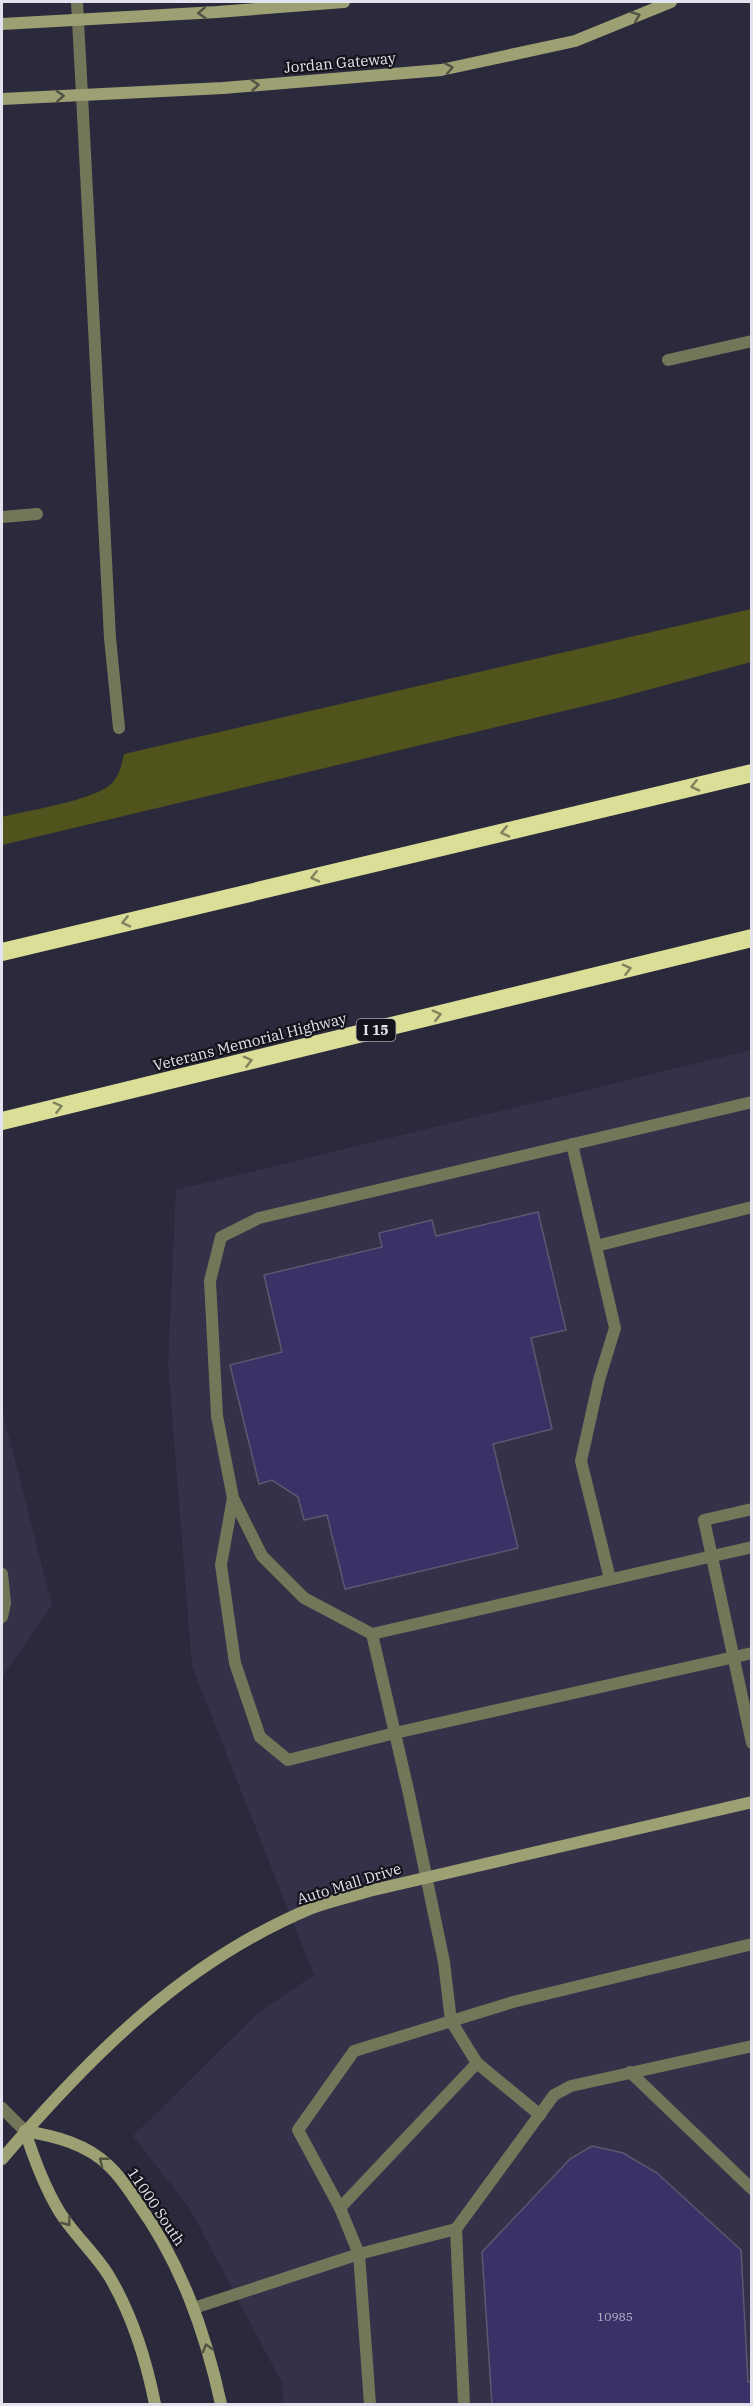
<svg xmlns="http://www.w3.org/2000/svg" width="753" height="2406" font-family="'IBM Plex Serif',serif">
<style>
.built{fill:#343149}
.green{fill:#51531c}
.building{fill:#3a3167;stroke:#5b596f;stroke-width:1.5}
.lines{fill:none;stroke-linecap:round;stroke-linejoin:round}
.lane{stroke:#74765a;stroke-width:12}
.street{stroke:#74765a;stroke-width:12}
.secondary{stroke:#9da073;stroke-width:12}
.highway{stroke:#dade97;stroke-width:18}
.oneway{stroke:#525243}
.oneway2{stroke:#81835f}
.labels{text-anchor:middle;stroke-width:4.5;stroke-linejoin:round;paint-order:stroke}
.number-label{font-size:12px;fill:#b9b6ce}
.shield{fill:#14131b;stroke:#a5a5b0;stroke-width:1.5}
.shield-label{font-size:14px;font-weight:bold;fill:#e3e3f0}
.street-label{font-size:15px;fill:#e3e3f0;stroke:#14131b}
</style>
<rect width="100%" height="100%" fill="#2b293c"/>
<g class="built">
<polygon points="751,1050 751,2404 283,2404 282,2383 190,2209 133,2136 259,2012 314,1975 192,1667 168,1364 176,1190"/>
<polygon points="2,1410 52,1605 2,1677"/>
</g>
<path class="green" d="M751,609V662L614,699L2,845V817C25,811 95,800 111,784C119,777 122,764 124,754Z"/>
<g class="building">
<polygon points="538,1212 566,1330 531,1338 552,1429 493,1444 518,1548 345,1589 327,1515 304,1520 298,1497 272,1480 259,1484 230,1365 282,1352 264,1275 382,1247 379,1233 432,1220 436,1236"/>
<polygon points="592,2146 623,2153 657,2173 741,2250 748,2382 752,2382 752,2404 492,2404 482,2252 570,2159"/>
</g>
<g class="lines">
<g class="lane">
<polyline points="82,95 110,638 119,728"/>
<polyline points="668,360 752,341"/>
<polyline points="2,517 37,514"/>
<polyline points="572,1144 615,1328 599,1380 581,1461 610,1579"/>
<polyline points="596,1246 752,1207"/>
<polyline points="233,1498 221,1565 235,1663 260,1737 288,1760 395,1733 752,1653"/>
<polyline points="752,1509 704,1520 752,1743"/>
<polyline points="2,1574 5,1603 2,1617"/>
<polyline points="372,1634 304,1598 262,1556 233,1498 217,1416 210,1281 221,1237 259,1218 752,1102"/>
<polyline points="477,2063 540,2115"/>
<polyline points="630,2072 752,2189"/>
<polyline points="2,2108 25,2131"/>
<polyline points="340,2208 477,2063 451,2021 444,1962 409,1794 372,1634 752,1547"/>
<polyline points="194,2308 359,2254 456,2229"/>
<polyline points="370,2404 359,2254 340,2208 298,2130 354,2051 513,2002 752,1944"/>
<polyline points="464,2404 456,2229 554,2095 571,2086 752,2046"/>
</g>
<polyline class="street" points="77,2 82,95"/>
<g class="secondary">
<polyline points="2,24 217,12 344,2"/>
<polyline points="2,99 223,88 441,70 575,41 671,2"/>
<path d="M25,2131C55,2136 87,2144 109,2166C120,2176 129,2190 137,2202C181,2263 205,2331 221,2404"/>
<path d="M25,2131C34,2159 44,2186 59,2211C73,2234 95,2253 109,2276C133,2316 146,2359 155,2404"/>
<path d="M2,2159C90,2056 184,1961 312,1908C330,1901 350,1897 369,1891L752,1802"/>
</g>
<g class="highway">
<polyline points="2,952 752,773"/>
<polyline points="2,1121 752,938"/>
</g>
</g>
<defs><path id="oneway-chevron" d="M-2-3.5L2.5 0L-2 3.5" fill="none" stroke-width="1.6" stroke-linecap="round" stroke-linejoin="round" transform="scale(1.5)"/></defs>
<g class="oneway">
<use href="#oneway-chevron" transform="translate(202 13) rotate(177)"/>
<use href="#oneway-chevron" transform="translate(636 16) rotate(-22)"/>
<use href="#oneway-chevron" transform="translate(449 68) rotate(-11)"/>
<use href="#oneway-chevron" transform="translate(255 85) rotate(-5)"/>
<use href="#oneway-chevron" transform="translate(60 96) rotate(-3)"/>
<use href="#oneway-chevron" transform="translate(103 2161) rotate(-142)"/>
<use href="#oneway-chevron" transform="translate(67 2222) rotate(53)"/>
<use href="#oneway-chevron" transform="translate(207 2348) rotate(-106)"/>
</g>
<g class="oneway2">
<use href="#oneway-chevron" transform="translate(695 786) rotate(167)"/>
<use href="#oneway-chevron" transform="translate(505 832) rotate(167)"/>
<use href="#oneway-chevron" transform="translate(315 877) rotate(167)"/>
<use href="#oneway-chevron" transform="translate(126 922) rotate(167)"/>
<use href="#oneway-chevron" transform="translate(627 969) rotate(-14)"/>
<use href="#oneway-chevron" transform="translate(437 1015) rotate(-14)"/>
<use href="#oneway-chevron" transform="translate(248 1061) rotate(-14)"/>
<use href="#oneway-chevron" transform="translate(58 1107) rotate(-14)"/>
</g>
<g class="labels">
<g class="number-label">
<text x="615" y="2321">10985</text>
</g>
<rect class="shield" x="356.5" y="1019" width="39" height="22" rx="4.5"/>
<g class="shield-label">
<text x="376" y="1035">I 15</text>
</g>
<g class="street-label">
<text transform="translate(340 63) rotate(-5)" y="5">Jordan Gateway</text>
<text transform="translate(250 1042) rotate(-14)" y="5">Veterans Memorial Highway</text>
<text transform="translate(349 1884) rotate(-17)" y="5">Auto Mall Drive</text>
<text transform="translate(156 2207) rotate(56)" y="5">11000 South</text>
</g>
</g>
<rect width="753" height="2406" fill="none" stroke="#e3e3f0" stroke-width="6"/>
</svg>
